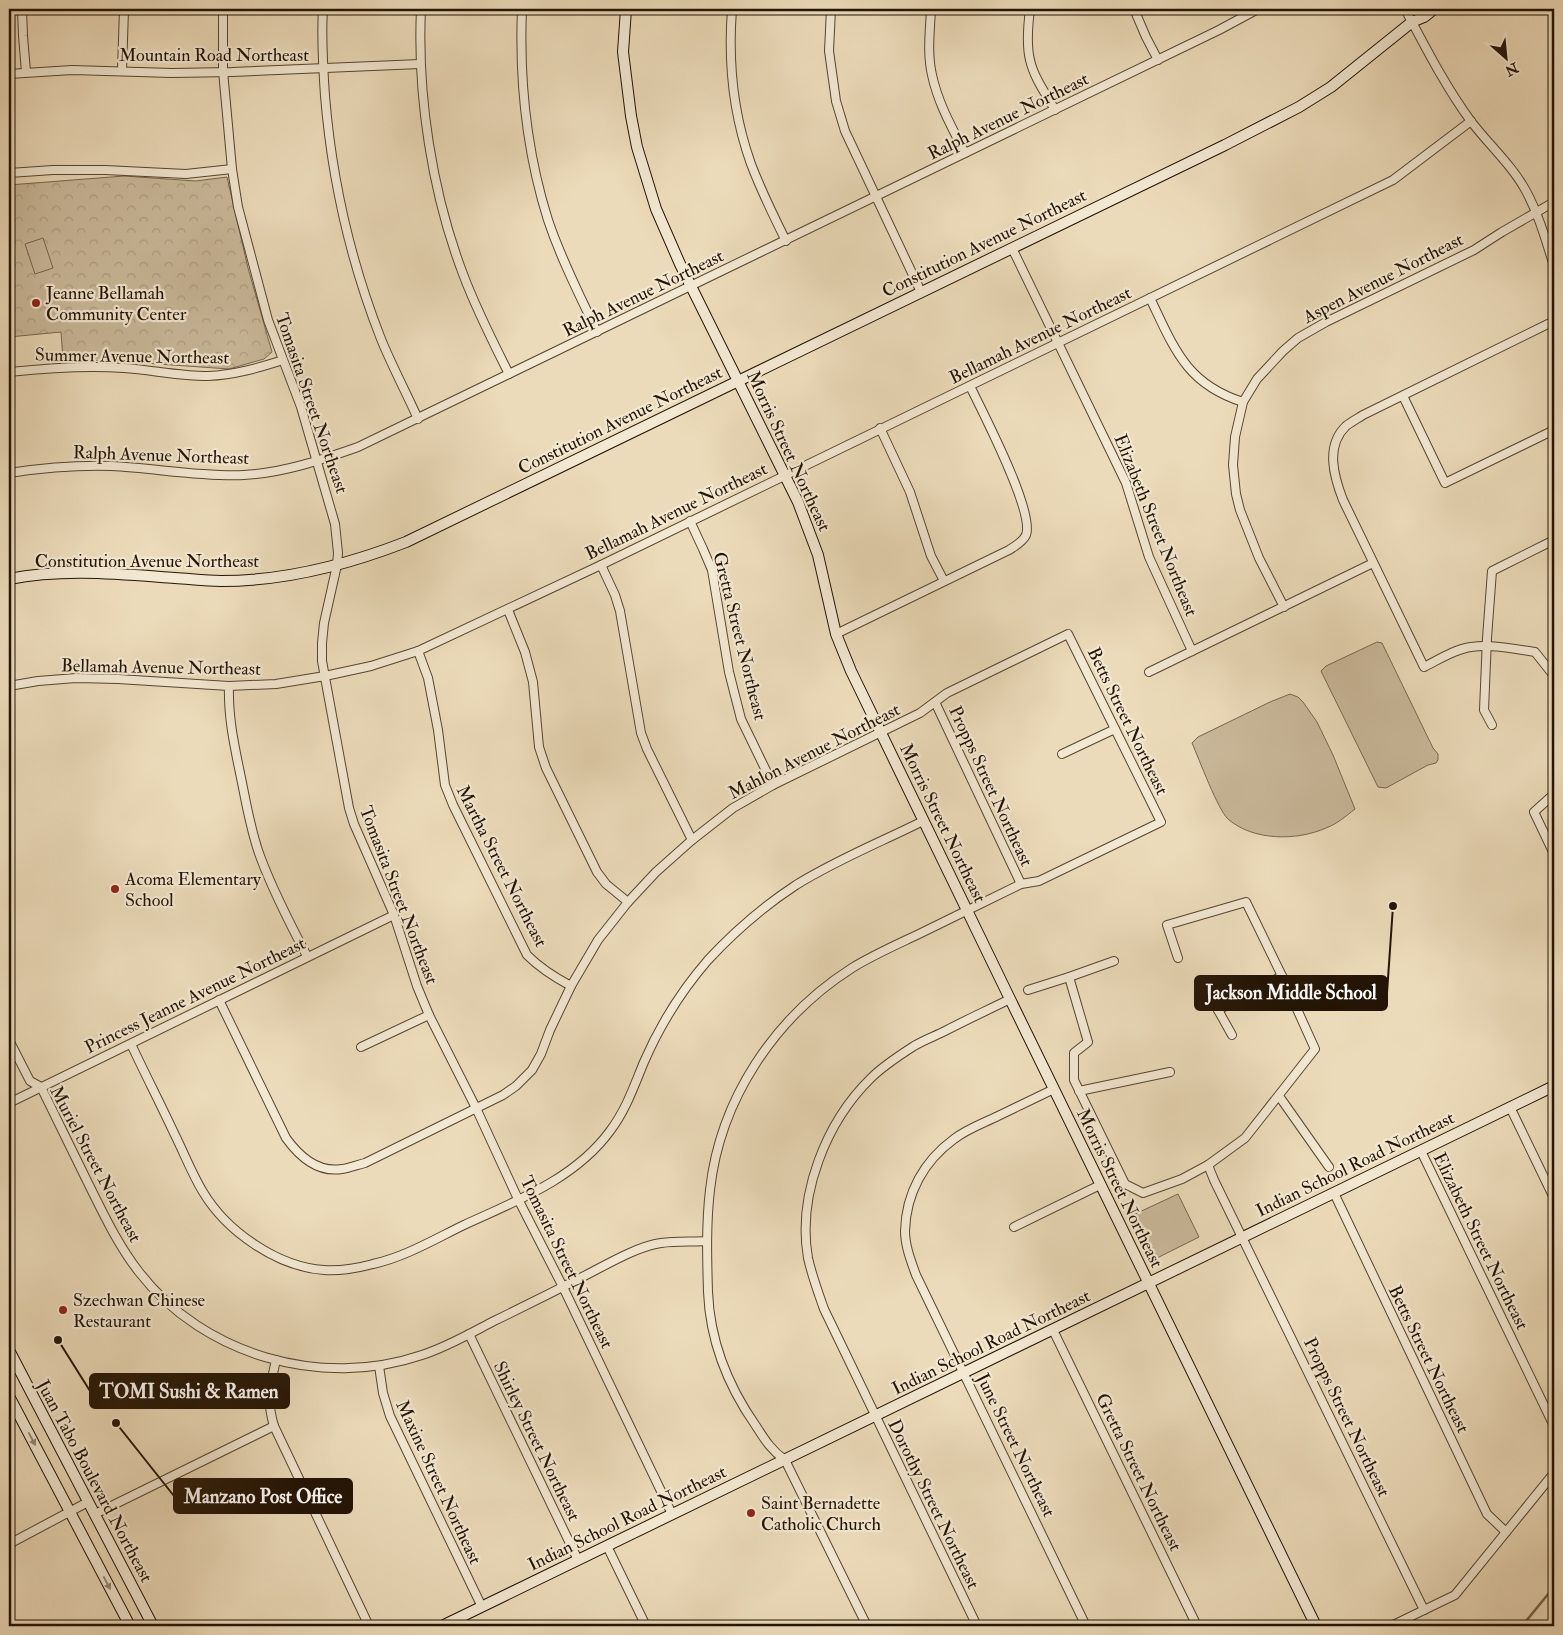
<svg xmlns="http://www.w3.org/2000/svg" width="1563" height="1635" font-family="'IM FELL Double Pica',serif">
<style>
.park{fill:url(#park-crowns);stroke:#766650}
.pitch{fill:#cab99b;stroke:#766650}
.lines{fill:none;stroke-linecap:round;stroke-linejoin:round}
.stream{stroke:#73634c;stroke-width:2.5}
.street-casing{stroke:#554632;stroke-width:10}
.secondary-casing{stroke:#231405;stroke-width:12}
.street{stroke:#f3e8d2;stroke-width:8}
.secondary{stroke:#f3e8d2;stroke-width:10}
.oneway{fill:#958976}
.poi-dot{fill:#8f2418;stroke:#f3e8d2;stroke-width:2}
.labels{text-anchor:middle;stroke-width:4.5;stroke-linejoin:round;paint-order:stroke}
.street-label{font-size:18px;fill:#231405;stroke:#f3e8d2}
.poi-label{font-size:18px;fill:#231405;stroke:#f3e8d2;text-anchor:start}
.leader{fill:none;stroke:#231405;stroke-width:2}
.callout-dot{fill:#231405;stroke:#f3e8d2;stroke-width:2}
.callout{fill:#231405;stroke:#231405;stroke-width:2}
.callout-label{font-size:19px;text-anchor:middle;font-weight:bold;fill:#fff}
</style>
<defs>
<pattern id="park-crowns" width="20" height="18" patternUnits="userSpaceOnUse" patternTransform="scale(1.25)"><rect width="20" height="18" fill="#cab99b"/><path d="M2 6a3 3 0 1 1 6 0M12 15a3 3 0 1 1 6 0" fill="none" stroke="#ad9e84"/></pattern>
</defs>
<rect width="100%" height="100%" fill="#ecdbba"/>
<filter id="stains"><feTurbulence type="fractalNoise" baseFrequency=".004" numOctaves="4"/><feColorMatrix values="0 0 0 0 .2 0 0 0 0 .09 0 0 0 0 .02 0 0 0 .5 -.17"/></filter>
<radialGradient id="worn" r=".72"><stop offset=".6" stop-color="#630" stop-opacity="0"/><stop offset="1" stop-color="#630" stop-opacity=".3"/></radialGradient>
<polygon class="park" points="124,176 196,181 227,177 248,268 272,352 264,359 229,369 130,362 63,359 61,332 9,337 9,185"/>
<g class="pitch">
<polygon points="43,238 53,268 35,274 25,244"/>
<polygon points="1377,642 1382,643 1433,748 1438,754 1438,760 1436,763 1428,765 1386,788 1378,787 1321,671 1326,666"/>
<path d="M1290,694L1298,697L1303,702L1317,722L1333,755L1355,809C1346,816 1337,824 1326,828C1297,841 1253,841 1228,819C1218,810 1199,759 1192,743L1198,737L1270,702Z"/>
<polygon points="1178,1194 1199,1237 1157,1258 1135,1214"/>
</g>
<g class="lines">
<polyline class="stream" points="1522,1626 1554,1587"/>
<g class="street-casing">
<g id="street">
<polyline points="22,9 23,36 26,72"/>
<polyline points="223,9 223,71 232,169 238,207 268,320 301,407 335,524 338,553 337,565 324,623 322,643 322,661 349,808 354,824 394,915 417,986 429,1015 476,1108 518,1199 563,1287 672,1514"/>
<path d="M323,9C321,38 323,67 325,96C332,181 350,260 381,339C392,366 406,392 418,419"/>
<path d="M421,9C417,95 432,193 463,274C476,309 493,342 509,374"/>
<path d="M522,9C519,82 526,150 548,220C561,259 580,296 597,332"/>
<path d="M732,9C728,61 733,114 751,164C761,190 773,215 786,241"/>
<polyline points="831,9 829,51 836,101 845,131 921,292"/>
<path d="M931,9C930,31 927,53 932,75C938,103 952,128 965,153"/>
<path d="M1030,9C1028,25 1026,44 1030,60C1034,78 1046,94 1055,110"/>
<polyline points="1134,9 1146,37 1158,60"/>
<path d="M1405,9C1425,46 1445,86 1470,120C1488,144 1512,165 1526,191C1539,215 1546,241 1554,266"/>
<polyline points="122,70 124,9"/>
<polyline points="9,74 72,70 172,73 232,72 420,64"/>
<polyline points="9,173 53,170 105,170 186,174 232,169"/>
<polyline points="1012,248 1126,483 1149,557 1192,651"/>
<path d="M1150,298C1174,348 1186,384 1243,402"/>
<path d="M1554,321L1363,415C1357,419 1351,422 1346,426C1325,446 1334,477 1343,500L1424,667C1438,660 1455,649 1471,647C1492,644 1514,649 1535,652L1554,676"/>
<path d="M9,372C47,368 86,365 124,368C152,370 180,376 208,376C234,375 258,368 283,360"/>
<polyline points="1403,396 1445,483 1554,430"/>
<polyline points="880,428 910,492 931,556 944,581"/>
<path d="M9,473C42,468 77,465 111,466C155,468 200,477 244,475C283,473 321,460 358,447L1219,30L1258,9"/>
<polyline points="690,521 703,549 712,570 729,672 741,719 773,785"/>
<polyline points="9,565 11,578"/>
<polyline points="601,565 615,595 620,611 641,733 647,749 692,840"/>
<polyline points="1284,607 1259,558 1240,510 1236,494 1233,465 1235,437 1243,402 1257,379 1283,351 1298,338 1326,322 1474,250 1502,232 1554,202"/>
<polyline points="508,610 525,652 533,682 539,747 546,768 597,872 606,884 628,902"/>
<path d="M836,634L1009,550C1015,546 1023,542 1026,535C1035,512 982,411 970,386"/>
<path d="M418,651L428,678L438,730L445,785L453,805L527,955C541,969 554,977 571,986"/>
<polyline points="1149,672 1373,563"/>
<polyline points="9,686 38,681 76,678 118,679 229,686 276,684 325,676 371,666 418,651 601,565 1393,180 1471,121"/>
<path d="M229,686C228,716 234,744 240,773C246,801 250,829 260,856C273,891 290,924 307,956"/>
<polyline points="935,702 1021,884"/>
<polyline points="1492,725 1484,710 1487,638 1492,571 1554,540"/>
<polyline points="1062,754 1115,729"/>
<polyline points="1554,794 1534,812 1554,854"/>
<polyline points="1178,958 1167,925 1246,902 1282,976 1315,1049 1245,1138 1208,1165 1214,1180 1424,1610"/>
<polyline points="1069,977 1114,961"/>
<polyline points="1208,980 1218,1010 1232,1035"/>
<polyline points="1028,990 1069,977 1088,1042 1074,1053 1074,1080 1125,1184 1143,1193 1182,1179 1208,1165"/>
<path d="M219,1000L286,1138C299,1156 318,1173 342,1169C349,1168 357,1165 365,1163L503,1095L516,1086L532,1070L541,1054L550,1030L571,986L598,940L628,902L656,872L692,840L733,808L773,785L920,713L947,693L1068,634L1161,822L1039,881L1021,884C987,901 953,917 919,934C896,945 873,955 852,968C775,1017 720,1099 710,1190C706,1224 707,1258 708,1292C710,1341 728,1386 756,1426C765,1440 771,1450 785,1460L867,1626"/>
<polyline points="1218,1010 1282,976"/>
<path d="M9,1040L30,1081L41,1087C57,1120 73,1152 89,1185C104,1215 118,1245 139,1272C204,1356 322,1389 422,1355C447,1347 471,1333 494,1321C527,1305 559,1289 592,1272C611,1262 639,1246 661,1243C676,1241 692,1242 707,1241"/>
<path d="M131,1044C145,1074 160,1103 174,1133C184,1153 192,1174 203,1192C227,1232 278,1267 324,1270C340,1271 358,1268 373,1264C405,1257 435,1239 464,1225C516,1201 575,1179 610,1131C626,1110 634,1086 644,1062C660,1025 682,990 708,960C734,932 764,906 796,885C836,860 881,842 923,821"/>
<polyline points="361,1047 429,1015"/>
<path d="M1054,1089C1035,1098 1017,1107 998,1116C984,1123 967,1129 954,1139C924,1161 906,1193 905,1231C905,1246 911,1261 916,1275L1086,1626"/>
<polyline points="1079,1091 1170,1072"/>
<polyline points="1279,1096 1329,1167"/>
<polyline points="9,1103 394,915"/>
<polyline points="1510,1107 1554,1198"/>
<polyline points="1421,1151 1554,1426"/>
<polyline points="1334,1193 1487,1514 1506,1532"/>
<polyline points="1014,1227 1100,1185"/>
<polyline points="1053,1330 1197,1626"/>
<polyline points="469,1334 578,1560"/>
<path d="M276,1360C270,1387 266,1399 274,1426L369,1626"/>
<polyline points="379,1366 383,1393 390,1416 482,1607"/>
<polyline points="95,1514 274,1426"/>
<polyline points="9,1544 88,1502"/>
<polyline points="607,1546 646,1626"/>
<path d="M977,1626L824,1309C818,1292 812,1276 808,1258C797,1195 826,1122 871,1078C883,1066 900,1055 914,1046C924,1040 935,1036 945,1031C966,1020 988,1010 1010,999"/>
<polyline points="1391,1626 1455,1595 1554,1473"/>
</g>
</g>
<g class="secondary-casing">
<g id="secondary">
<polyline points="626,9 623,52 631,116 637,147 656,209 680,264 798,502 818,555 836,634 851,671 1010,999 1316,1626"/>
<path d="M9,579C64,568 120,574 175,578C191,579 206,581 221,581C285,581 347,565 406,542L1225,145L1299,107L1331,87L1412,22L1424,17L1434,9"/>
<polyline points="9,1350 153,1626"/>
<polyline points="9,1396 130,1626"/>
<polyline points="442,1626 1554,1086"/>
</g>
</g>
<use href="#street" class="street"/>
<use href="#secondary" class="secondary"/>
</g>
<defs><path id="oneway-solid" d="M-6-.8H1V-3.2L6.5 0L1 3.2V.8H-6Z" transform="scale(1.25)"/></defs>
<g class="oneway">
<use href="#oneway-solid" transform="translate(32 1439) rotate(62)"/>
<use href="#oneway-solid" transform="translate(107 1583) rotate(62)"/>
</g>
<g class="poi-dot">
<circle cx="36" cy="303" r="5"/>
<circle cx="115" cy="889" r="5"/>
<circle cx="63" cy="1310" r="5"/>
<circle cx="751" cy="1513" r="5"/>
</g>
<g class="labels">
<g class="street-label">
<text x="214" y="61">Mountain Road Northeast</text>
<text transform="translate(1008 116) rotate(-26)" y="6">Ralph Avenue Northeast</text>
<text transform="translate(984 243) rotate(-26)" y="6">Constitution Avenue Northeast</text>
<text transform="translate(1383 278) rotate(-27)" y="6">Aspen Avenue Northeast</text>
<text transform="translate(643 293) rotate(-26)" y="6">Ralph Avenue Northeast</text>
<text transform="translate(1040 335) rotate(-26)" y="6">Bellamah Avenue Northeast</text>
<text transform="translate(132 356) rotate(1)" y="6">Summer Avenue Northeast</text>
<text transform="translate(312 403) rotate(71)" y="6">Tomasita Street Northeast</text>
<text transform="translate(620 420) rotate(-26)" y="6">Constitution Avenue Northeast</text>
<text transform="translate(789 451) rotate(65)" y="6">Morris Street Northeast</text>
<text transform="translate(161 455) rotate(2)" y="6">Ralph Avenue Northeast</text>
<text transform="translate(676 511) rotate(-26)" y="6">Bellamah Avenue Northeast</text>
<text transform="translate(1156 525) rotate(68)" y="6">Elizabeth Street Northeast</text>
<text x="147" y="567">Constitution Avenue Northeast</text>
<text transform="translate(740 636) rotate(76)" y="6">Gretta Street Northeast</text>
<text transform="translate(161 667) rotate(1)" y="6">Bellamah Avenue Northeast</text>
<text transform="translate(1128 721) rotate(64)" y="6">Betts Street Northeast</text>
<text transform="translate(814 751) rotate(-27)" y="6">Mahlon Avenue Northeast</text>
<text transform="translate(991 786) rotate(65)" y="6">Propps Street Northeast</text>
<text transform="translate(943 823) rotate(64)" y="6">Morris Street Northeast</text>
<text transform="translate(502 866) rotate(63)" y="6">Martha Street Northeast</text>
<text transform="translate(399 895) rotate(69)" y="6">Tomasita Street Northeast</text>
<text transform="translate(195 995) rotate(-26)" y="6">Princess Jeanne Avenue Northeast</text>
<text transform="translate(96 1164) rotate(62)" y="6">Muriel Street Northeast</text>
<text transform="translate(1355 1164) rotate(-26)" y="6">Indian School Road Northeast</text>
<text transform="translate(1120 1188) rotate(64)" y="6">Morris Street Northeast</text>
<text transform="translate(1481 1241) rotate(64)" y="6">Elizabeth Street Northeast</text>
<text transform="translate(567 1262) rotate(64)" y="6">Tomasita Street Northeast</text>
<text transform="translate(991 1342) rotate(-26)" y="6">Indian School Road Northeast</text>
<text transform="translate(1429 1359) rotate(64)" y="6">Betts Street Northeast</text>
<text transform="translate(1347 1417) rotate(64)" y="6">Propps Street Northeast</text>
<text transform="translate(537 1441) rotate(64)" y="6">Shirley Street Northeast</text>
<text transform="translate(1016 1445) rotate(64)" y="6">June Street Northeast</text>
<text transform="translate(1139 1472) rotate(64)" y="6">Gretta Street Northeast</text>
<text transform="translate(95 1481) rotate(62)" y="6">Juan Tabo Boulevard Northeast</text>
<text transform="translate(439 1482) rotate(65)" y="6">Maxine Street Northeast</text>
<text transform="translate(934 1504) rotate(64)" y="6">Dorothy Street Northeast</text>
<text transform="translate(627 1518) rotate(-26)" y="6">Indian School Road Northeast</text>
</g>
<g class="poi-label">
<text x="46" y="299">Jeanne Bellamah<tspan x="46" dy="21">Community Center</tspan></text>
<text x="125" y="885">Acoma Elementary<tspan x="125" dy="21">School</tspan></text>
<text x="73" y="1306">Szechwan Chinese<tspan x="73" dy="21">Restaurant</tspan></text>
<text x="761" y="1509">Saint Bernadette<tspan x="761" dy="21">Catholic Church</tspan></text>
</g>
</g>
<path class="leader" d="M1393 906L1387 993M58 1340L90 1391M116 1423L174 1496"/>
<g class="callout-dot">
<circle cx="1393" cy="906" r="5"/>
<circle cx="58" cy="1340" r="5"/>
<circle cx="116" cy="1423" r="5"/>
</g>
<g class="callout">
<rect x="1195" y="976" width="192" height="34" rx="5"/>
<rect x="90" y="1374" width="199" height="34" rx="5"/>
<rect x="174" y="1479" width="178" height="34" rx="5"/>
</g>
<g class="callout-label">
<text x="1291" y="999">Jackson Middle School</text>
<text x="189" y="1398">TOMI Sushi &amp; Ramen</text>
<text x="263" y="1503">Manzano Post Office</text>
</g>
<rect width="1563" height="1635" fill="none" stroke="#ecdbba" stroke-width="30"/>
<rect x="10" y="10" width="1543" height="1615" fill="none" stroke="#231405" stroke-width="2.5"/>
<rect x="15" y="15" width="1533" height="1605" fill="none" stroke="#231405"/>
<g transform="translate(1506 58) rotate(153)" stroke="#f3e8d2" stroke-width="4" paint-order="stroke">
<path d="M0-4L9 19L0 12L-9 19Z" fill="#231405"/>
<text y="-8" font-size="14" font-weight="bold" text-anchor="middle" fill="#231405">N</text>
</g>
<rect width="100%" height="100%" filter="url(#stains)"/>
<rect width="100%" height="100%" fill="url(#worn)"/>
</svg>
